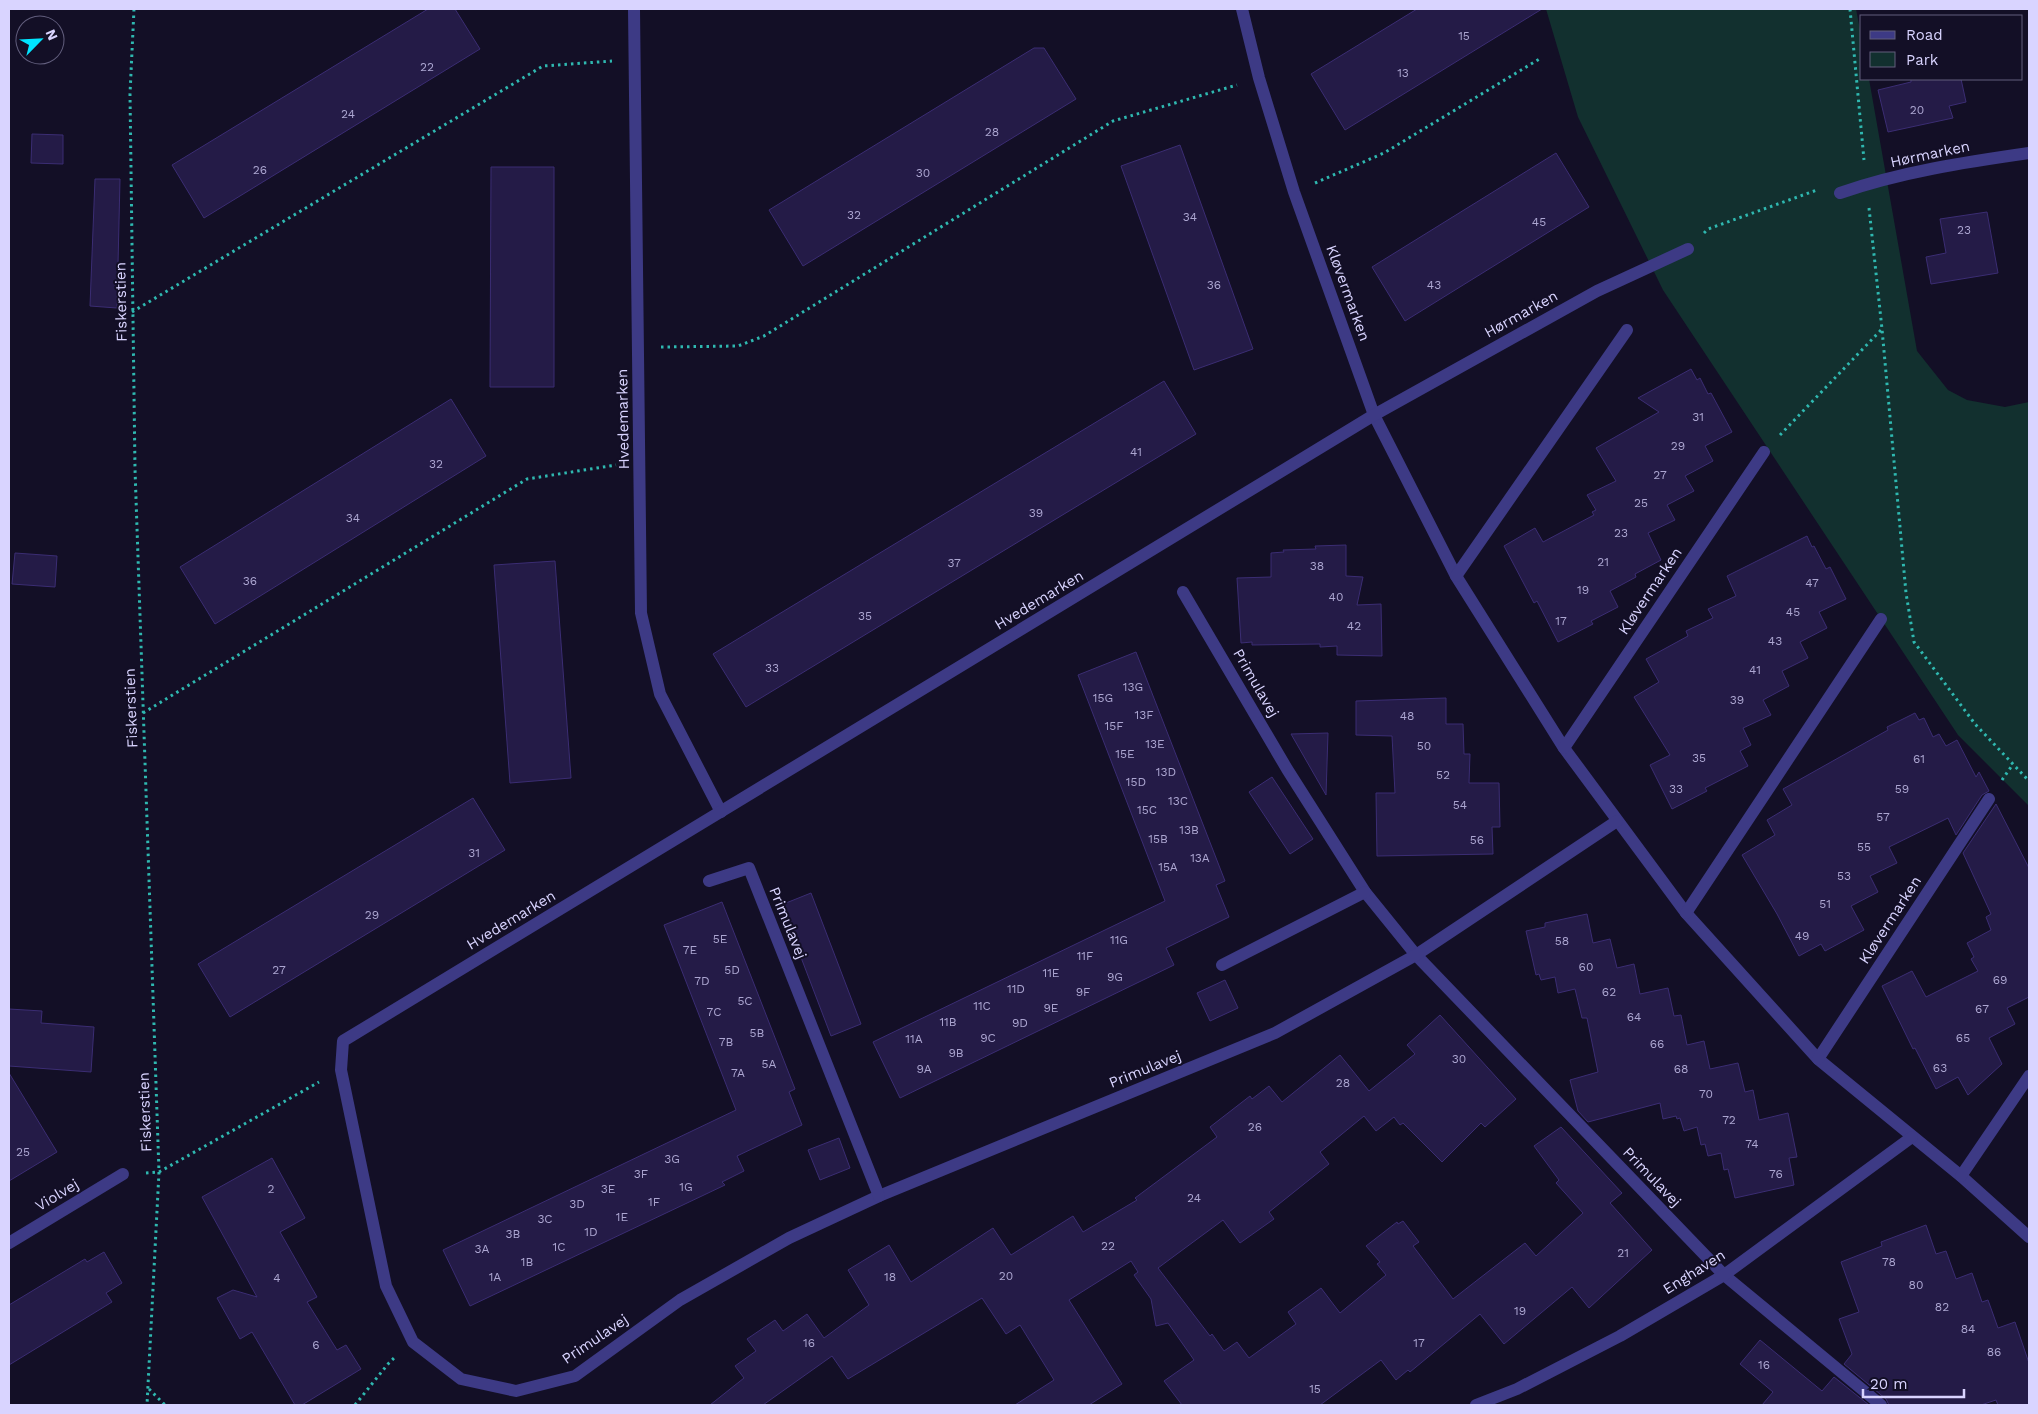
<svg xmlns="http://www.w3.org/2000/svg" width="2038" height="1414" font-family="'Work Sans',sans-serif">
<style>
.green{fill:#12302f}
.building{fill:#241b47;stroke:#3b2d73}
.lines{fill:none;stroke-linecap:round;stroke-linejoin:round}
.path{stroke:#2fb8b0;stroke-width:3;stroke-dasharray:2.5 4;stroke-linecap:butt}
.minor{stroke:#3d3a85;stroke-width:12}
.labels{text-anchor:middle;stroke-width:4;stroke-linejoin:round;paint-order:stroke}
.number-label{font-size:12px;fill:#aca6d1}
.street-label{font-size:15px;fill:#d9d4ff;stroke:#130f26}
</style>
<rect width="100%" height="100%" fill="#130f26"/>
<polygon class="green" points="1546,9 1856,9 1862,40 1862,79 1869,79 1917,351 1948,390 1967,400 2005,407 2029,402 2029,806 1958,735 1663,290 1578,117"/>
<g class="building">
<polygon points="428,9 455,9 480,49 204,218 172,165"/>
<polygon points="1417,9 1542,9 1345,130 1311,74"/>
<polygon points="1034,48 1044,48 1076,99 803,266 769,210"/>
<polygon points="1911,79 1961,79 1966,102 1949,106 1953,118 1888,132 1878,90 1911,82"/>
<polygon points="32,134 63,135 63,164 31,163"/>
<polygon points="1180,145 1253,349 1194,370 1121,166"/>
<polygon points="1556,153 1589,207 1405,321 1372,267"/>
<polygon points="491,167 554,167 554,387 490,387"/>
<polygon points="95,179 120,179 117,308 90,306"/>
<polygon points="1987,212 1998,273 1931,284 1926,257 1946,253 1940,219"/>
<polygon points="1691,369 1697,380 1700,378 1708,394 1711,393 1732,432 1705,446 1713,461 1685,476 1694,491 1667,505 1675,520 1648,533 1661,560 1635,574 1636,577 1610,591 1618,607 1591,621 1593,624 1558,642 1537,601 1534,603 1504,546 1535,528 1543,542 1594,515 1592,512 1596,510 1587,495 1616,481 1596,448 1659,412 1638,398"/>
<polygon points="1164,381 1196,434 746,707 713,654"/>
<polygon points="451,399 486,456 215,624 180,567"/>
<polygon points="1807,536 1812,547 1814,546 1826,569 1830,567 1846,599 1819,612 1827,628 1800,642 1808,658 1782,671 1789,686 1763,700 1771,715 1743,728 1751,745 1740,751 1748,766 1705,788 1707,791 1672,809 1650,765 1670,755 1634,697 1659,682 1646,659 1688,636 1686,631 1713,618 1708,609 1736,596 1727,576"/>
<polygon points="1346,545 1346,576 1363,577 1357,605 1381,604 1382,656 1337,655 1337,646 1320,647 1320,644 1252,645 1252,642 1241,643 1237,578 1271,577 1271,553 1284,552 1283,550 1316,549 1315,546"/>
<polygon points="15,553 57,556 55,587 12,584"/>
<polygon points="555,561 571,778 510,783 494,565"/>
<polygon points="1136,652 1225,881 1216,885 1229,917 1166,948 1174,965 900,1098 873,1042 1165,901 1078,675"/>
<polygon points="1446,698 1446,724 1463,724 1464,754 1470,754 1469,783 1499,783 1500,827 1492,827 1493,854 1377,856 1376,793 1395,793 1392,736 1356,735 1356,701"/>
<polygon points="1915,713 1919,720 1924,718 1933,737 1939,734 1946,746 1957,740 1976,777 1979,772 1989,791 1982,795 1956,835 1948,818 1889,847 1897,863 1870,876 1878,892 1851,906 1864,930 1825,951 1821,944 1799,956 1777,914 1742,855 1775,835 1767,820 1792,805 1783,789 1888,730 1887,727"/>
<polygon points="1328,733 1326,795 1291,734"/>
<polygon points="1272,777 1313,839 1290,854 1249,792"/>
<polygon points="473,798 505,850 230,1017 198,964"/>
<polygon points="1996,804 2029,868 2029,997 2007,1008 2015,1024 1989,1038 2002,1064 1968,1095 1958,1077 1936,1089 1915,1048 1913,1049 1882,986 1912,971 1926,997 1978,971 1971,959 1974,957 1967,943 1991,930 1986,917 1991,914 1963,853"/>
<polygon points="811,893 861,1024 831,1036 781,905"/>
<polygon points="722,902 795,1089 789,1092 802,1125 737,1156 744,1171 722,1182 725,1185 470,1306 443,1250 736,1110 664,925"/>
<polygon points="1587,914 1593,943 1610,939 1617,968 1634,964 1640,994 1668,988 1674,1016 1681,1015 1687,1045 1704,1041 1710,1069 1738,1063 1745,1092 1753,1090 1759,1120 1788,1113 1797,1157 1789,1158 1794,1185 1735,1198 1728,1169 1724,1170 1721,1153 1708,1156 1705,1144 1701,1145 1697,1127 1684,1131 1680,1118 1677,1119 1676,1116 1663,1119 1660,1103 1588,1122 1578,1111 1570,1080 1598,1072 1587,1018 1582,1018 1575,989 1558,993 1555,977 1541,980 1539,974 1536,975 1526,931 1545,927 1545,923"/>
<polygon points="1225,980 1238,1008 1210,1021 1197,993"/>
<polygon points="9,1009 42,1011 41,1023 94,1027 91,1072 9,1066"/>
<polygon points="1440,1015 1516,1099 1485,1127 1481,1123 1442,1162 1403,1123 1400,1125 1394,1117 1376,1131 1364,1116 1320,1152 1329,1164 1269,1212 1274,1219 1240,1243 1223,1220 1158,1268 1210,1336 1212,1334 1224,1351 1237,1342 1249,1358 1296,1324 1288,1312 1321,1288 1340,1313 1386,1275 1377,1264 1380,1262 1366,1246 1397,1222 1398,1224 1403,1221 1419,1242 1413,1246 1453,1299 1525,1243 1536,1256 1583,1213 1556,1183 1559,1180 1534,1146 1561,1127 1622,1193 1610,1203 1652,1250 1589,1308 1572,1287 1504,1344 1480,1314 1410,1372 1408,1370 1396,1380 1381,1360 1320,1405 1182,1405 1164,1381 1194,1360 1168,1323 1156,1326 1151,1299 1134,1275 1138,1272 1131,1261 1069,1300 1122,1384 1089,1405 1015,1405 1054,1380 1020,1325 1006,1334 982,1298 848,1379 832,1356 763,1405 710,1405 744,1378 735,1366 756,1351 747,1339 775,1320 783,1331 807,1314 824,1338 869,1305 848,1270 889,1245 911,1282 993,1228 1011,1255 1073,1216 1083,1232 1137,1200 1135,1198 1217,1137 1210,1127 1250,1096 1252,1099 1269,1086 1282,1102 1340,1055 1369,1091 1415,1054 1407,1045"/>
<polygon points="9,1073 57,1152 9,1181"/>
<polygon points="839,1138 850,1168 820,1180 808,1150"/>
<polygon points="272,1158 305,1218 280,1232 317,1297 307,1302 337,1350 346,1345 361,1369 302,1405 295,1405 252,1332 240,1339 217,1298 233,1290 257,1297 202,1197"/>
<polygon points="1926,1225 1936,1254 1946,1251 1956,1279 1972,1273 1982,1302 1988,1300 1998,1328 2015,1322 2029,1363 2029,1405 1998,1405 1996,1400 1981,1405 1889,1405 1886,1399 1844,1364 1852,1354 1839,1319 1859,1312 1841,1262 1882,1246 1881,1242"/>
<polygon points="104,1252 122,1283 106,1293 112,1302 9,1365 9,1305 85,1259 87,1262"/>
<polygon points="1760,1340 1822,1391 1834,1377 1869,1405 1762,1405 1773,1392 1740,1364"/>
</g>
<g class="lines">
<g class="path">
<polyline points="134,9 130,94 135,469 159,1172 147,1405"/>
<polyline points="1850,9 1864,160"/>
<polyline points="1315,183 1384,153 1541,58"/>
<polyline points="1869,208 1882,329 1906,593 1914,642 1975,724 2029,781"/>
<polyline points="1704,233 1708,229 1817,190"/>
<polyline points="132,312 543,66 612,61"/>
<polyline points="661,347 738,346 764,336 1113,121 1237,85"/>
<polyline points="1780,435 1882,329"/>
<polyline points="143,713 527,479 616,465"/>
<polyline points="2002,780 2013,764"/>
<polyline points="146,1173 159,1172 319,1082"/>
<polyline points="149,1389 165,1405"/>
<polyline points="355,1405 388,1364 394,1358"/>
</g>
<g class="minor">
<polyline points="634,9 641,613 660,694 721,812"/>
<polyline points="1242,9 1259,78 1294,192 1374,415 1456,576 1564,748 1686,913 1818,1059 1961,1176 2029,1237"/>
<path d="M1840,193C1900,172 1966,162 2029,153"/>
<polyline points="1456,576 1627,330"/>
<polyline points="1183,592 1287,769 1365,892 1416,955 1724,1275 1881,1405"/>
<polyline points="1564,748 1764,452"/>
<polyline points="1617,821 1416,955 1275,1033 879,1196 789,1238 680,1300 575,1376 516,1391 461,1379 413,1342 386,1286 341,1070 343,1041 1374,415 1597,291 1688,249"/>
<polyline points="709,881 749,868 879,1196"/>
<polyline points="1686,913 1881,619"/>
<polyline points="1222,965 1365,892"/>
<polyline points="1818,1059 1989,799"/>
<polyline points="1961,1176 2029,1076"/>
<polyline points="9,1243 123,1174"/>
<polyline points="1476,1405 1517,1389 1620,1336 1724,1275 1912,1137"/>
</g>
</g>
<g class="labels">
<g class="number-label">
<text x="1464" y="40">15</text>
<text x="427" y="71">22</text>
<text x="1403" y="77">13</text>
<text x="1917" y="114">20</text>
<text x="348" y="118">24</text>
<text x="992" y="136">28</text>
<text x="260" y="174">26</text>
<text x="923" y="177">30</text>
<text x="854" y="219">32</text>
<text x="1190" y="221">34</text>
<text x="1539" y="226">45</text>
<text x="1964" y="234">23</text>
<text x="1214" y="289">36</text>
<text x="1434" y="289">43</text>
<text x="1698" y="421">31</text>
<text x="1678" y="450">29</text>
<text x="1136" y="456">41</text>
<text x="436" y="468">32</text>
<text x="1660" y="479">27</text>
<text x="1641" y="507">25</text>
<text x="1036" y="517">39</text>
<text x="353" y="522">34</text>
<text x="1621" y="537">23</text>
<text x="1603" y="566">21</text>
<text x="954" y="567">37</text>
<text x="1317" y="570">38</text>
<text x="250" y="585">36</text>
<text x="1812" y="587">47</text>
<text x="1583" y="594">19</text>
<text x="1336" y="601">40</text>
<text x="1793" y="616">45</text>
<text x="865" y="620">35</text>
<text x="1561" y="625">17</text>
<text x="1354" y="630">42</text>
<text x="1775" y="645">43</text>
<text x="772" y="672">33</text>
<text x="1755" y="674">41</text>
<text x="1133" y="691">13G</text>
<text x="1103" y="702">15G</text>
<text x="1737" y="704">39</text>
<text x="1144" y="719">13F</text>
<text x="1407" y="720">48</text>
<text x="1114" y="730">15F</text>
<text x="1155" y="748">13E</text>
<text x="1424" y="750">50</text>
<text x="1125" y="758">15E</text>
<text x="1699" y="762">35</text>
<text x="1919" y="763">61</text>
<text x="1166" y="776">13D</text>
<text x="1443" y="779">52</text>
<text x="1136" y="786">15D</text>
<text x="1676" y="793">33</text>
<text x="1902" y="793">59</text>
<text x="1178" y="805">13C</text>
<text x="1460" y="809">54</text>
<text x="1147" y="814">15C</text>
<text x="1883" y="821">57</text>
<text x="1189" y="834">13B</text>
<text x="1158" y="843">15B</text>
<text x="1477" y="844">56</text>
<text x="1864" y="851">55</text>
<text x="474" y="857">31</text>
<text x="1200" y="862">13A</text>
<text x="1168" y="871">15A</text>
<text x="1844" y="880">53</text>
<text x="1825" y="908">51</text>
<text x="372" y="919">29</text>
<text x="1802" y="940">49</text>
<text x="720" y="943">5E</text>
<text x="1119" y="944">11G</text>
<text x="1562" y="945">58</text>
<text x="690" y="954">7E</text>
<text x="1085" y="960">11F</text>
<text x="1586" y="971">60</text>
<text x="279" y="974">27</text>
<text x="732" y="974">5D</text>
<text x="1051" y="977">11E</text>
<text x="1115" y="981">9G</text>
<text x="2000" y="984">69</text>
<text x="702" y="985">7D</text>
<text x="1016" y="993">11D</text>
<text x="1083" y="996">9F</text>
<text x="1609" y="996">62</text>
<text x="745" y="1005">5C</text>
<text x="982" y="1010">11C</text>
<text x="1051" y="1012">9E</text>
<text x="1982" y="1013">67</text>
<text x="714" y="1016">7C</text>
<text x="1634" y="1021">64</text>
<text x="948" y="1026">11B</text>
<text x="1020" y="1027">9D</text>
<text x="757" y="1037">5B</text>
<text x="988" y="1042">9C</text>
<text x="1963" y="1042">65</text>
<text x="914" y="1043">11A</text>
<text x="726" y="1046">7B</text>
<text x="1657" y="1048">66</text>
<text x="956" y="1057">9B</text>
<text x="1459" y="1063">30</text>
<text x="769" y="1068">5A</text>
<text x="1940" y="1072">63</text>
<text x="924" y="1073">9A</text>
<text x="1681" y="1073">68</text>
<text x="738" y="1077">7A</text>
<text x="1343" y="1087">28</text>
<text x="1706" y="1098">70</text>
<text x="1729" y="1124">72</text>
<text x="1255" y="1131">26</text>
<text x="1752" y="1148">74</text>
<text x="23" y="1156">25</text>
<text x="672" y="1163">3G</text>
<text x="641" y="1178">3F</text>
<text x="1776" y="1178">76</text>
<text x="686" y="1191">1G</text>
<text x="271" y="1193">2</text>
<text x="608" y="1193">3E</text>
<text x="1194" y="1202">24</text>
<text x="654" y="1206">1F</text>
<text x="577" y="1208">3D</text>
<text x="622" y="1221">1E</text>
<text x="545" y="1223">3C</text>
<text x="591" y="1236">1D</text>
<text x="513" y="1238">3B</text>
<text x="1108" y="1250">22</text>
<text x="559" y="1251">1C</text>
<text x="482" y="1253">3A</text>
<text x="1623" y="1257">21</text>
<text x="527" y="1266">1B</text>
<text x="1889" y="1266">78</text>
<text x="1006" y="1280">20</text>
<text x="495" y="1281">1A</text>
<text x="890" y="1281">18</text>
<text x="277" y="1282">4</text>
<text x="1916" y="1289">80</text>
<text x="1942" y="1311">82</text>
<text x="1520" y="1315">19</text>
<text x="1968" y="1333">84</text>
<text x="809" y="1347">16</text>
<text x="1419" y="1347">17</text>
<text x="316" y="1349">6</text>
<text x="1994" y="1356">86</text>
<text x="1764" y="1369">16</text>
<text x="1315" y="1393">15</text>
</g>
<g class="street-label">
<text transform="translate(1930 154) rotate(-12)" y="5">Hørmarken</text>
<text transform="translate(1348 293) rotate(70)" y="5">Kløvermarken</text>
<text transform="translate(121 302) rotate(-91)" y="5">Fiskerstien</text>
<text transform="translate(1521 314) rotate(-29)" y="5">Hørmarken</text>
<text transform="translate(623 419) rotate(-91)" y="5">Hvedemarken</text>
<text transform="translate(1650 591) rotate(-56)" y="5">Kløvermarken</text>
<text transform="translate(1039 600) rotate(-31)" y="5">Hvedemarken</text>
<text transform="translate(1256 683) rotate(60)" y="5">Primulavej</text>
<text transform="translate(131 708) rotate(-92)" y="5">Fiskerstien</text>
<text transform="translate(511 920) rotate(-31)" y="5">Hvedemarken</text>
<text transform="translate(1890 920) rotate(-57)" y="5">Kløvermarken</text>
<text transform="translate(788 923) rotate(68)" y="5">Primulavej</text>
<text transform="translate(1145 1069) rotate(-22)" y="5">Primulavej</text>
<text transform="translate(145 1112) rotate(-92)" y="5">Fiskerstien</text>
<text transform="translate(1652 1177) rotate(46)" y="5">Primulavej</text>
<text transform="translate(57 1195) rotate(-31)" y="5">Violvej</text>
<text transform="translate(1694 1272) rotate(-32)" y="5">Enghaven</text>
<text transform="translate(595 1339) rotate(-34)" y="5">Primulavej</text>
</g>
</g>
<rect width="2038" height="1414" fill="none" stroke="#d9d4ff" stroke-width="20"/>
<rect x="1860" y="15" width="162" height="65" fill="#130f26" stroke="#625e7d"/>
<rect x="1870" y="31" width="25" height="8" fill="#3d3a85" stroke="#625e7d"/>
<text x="1906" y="40" font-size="15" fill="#d9d4ff">Road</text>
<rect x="1870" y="52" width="25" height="15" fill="#12302f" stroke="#625e7d"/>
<text x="1906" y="65" font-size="15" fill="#d9d4ff">Park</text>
<g transform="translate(40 40) rotate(66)"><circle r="24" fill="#130f26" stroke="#625e7d"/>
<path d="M0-4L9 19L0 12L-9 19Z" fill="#00e5ff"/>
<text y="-8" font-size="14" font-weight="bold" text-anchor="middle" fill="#d9d4ff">N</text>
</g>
<path d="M1863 1389v8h101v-8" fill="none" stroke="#d9d4ff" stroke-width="2.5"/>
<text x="1870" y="1389" font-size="15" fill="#d9d4ff" stroke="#130f26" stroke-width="4" paint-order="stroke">20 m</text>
</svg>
